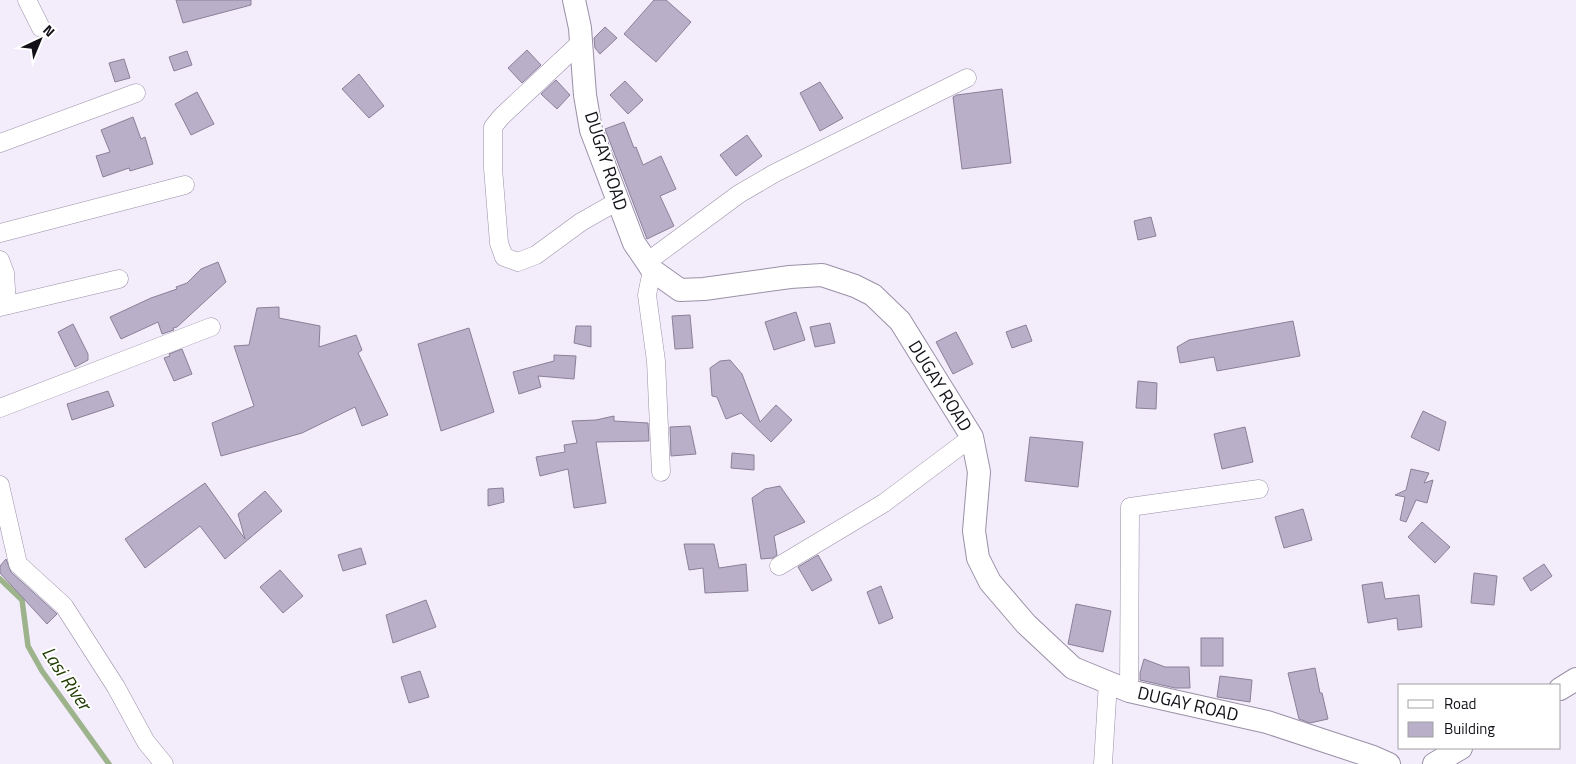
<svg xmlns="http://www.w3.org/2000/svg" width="1576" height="764" font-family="'Titillium Web',sans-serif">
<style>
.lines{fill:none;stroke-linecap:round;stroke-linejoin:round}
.stream{stroke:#9cb38b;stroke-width:5.5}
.building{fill:#baafc8;stroke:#8a8097}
.minor-casing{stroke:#9a90a7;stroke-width:19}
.tertiary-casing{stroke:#9a90a7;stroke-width:24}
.minor{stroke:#fff;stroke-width:18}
.tertiary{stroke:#fff;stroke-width:22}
.labels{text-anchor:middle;stroke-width:4;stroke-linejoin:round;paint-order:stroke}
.street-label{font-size:18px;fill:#141018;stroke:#fff}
.water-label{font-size:19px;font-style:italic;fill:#203c00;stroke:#fff}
</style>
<rect width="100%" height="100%" fill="#f3ecfb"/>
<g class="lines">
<polyline class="stream" points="0,579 22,600 28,646 42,671 109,764"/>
</g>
<g class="building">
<polygon points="176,0 251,0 251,5 183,23"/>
<polygon points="654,0 666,0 691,22 656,62 624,34"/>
<polygon points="605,27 617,38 600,54 595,48 594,38"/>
<polygon points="527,50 541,65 522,83 508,68"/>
<polygon points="187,51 192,65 174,71 169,57"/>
<polygon points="124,59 130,78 115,82 109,63"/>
<polygon points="359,74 384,106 369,118 342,89"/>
<polygon points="556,80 570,95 557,109 541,94"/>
<polygon points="625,81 643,100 628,114 610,95"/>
<polygon points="820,82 843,118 820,131 800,93"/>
<polygon points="1002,89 1011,163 962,169 953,97 957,95"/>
<polygon points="197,92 214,124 191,135 175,104"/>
<polygon points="133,117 141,139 145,137 153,164 130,171 129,168 103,177 96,156 110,152 101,130"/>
<polygon points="624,122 634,148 636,147 643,165 661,156 676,189 660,196 674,226 647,239 605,129"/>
<polygon points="747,135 762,156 736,176 720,155"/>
<polygon points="1151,217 1156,236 1138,240 1134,221"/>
<polygon points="218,262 226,282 177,327 173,328 174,330 162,334 158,322 121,339 110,317 151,298 177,289 176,287 187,283 201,269"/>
<polygon points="279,307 279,318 320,326 319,347 356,335 362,350 358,353 388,415 362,426 355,407 302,433 221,456 212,423 254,406 234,346 249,345 257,308"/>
<polygon points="796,312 805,340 774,350 765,322"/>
<polygon points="690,315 693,348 675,349 672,316"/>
<polygon points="1293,321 1300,356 1217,371 1214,357 1180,363 1177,347 1189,340"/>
<polygon points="830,323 835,343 815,347 810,327"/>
<polygon points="73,324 88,354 88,360 75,367 58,332"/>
<polygon points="1026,325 1032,341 1012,348 1006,332"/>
<polygon points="576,326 591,326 591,347 574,343"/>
<polygon points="469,328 494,412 441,431 418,344"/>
<polygon points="956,332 973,364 953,374 936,342"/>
<polygon points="182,349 192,374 174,381 164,358 170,356 169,354"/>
<polygon points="554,355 576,356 574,379 538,376 541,387 519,394 513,372 554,361"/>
<polygon points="730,360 742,374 760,422 776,405 792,420 771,442 741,413 726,419 717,397 712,396 710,368 720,361"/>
<polygon points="1138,381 1157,383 1156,409 1136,408"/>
<polygon points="108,391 114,406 72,420 67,404"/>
<polygon points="1423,411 1446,422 1439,451 1411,437"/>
<polygon points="614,416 614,421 648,423 649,441 596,442 606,503 574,508 568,469 540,476 536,457 565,452 564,445 577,443 572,421 596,420"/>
<polygon points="690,426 696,454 671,456 670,427"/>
<polygon points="1245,427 1253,462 1222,469 1214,434"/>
<polygon points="1030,437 1083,442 1078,487 1025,481"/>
<polygon points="732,453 754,455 754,470 731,468"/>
<polygon points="1411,469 1429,473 1424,483 1433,480 1427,503 1416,500 1406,522 1400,520 1405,497 1395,495 1406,490"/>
<polygon points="205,483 245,539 238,514 265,491 282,511 225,559 200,526 145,568 125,539"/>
<polygon points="780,486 805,522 774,536 777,555 773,558 761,559 752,498 765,489"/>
<polygon points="503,488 504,502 488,506 488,489"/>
<polygon points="1303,509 1312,540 1284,548 1275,517"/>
<polygon points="1422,522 1450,547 1435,563 1408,537"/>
<polygon points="684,544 714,544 719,568 746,564 748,591 705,593 703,568 689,570"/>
<polygon points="361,548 366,564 343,571 338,555"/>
<polygon points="818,555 832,580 812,591 798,567"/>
<polygon points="6,559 11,572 56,613 57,614 47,624 0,573 0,566"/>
<polygon points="1544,564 1552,576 1531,591 1523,578"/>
<polygon points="280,570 303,596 283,613 260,587"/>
<polygon points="1474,573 1497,576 1494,605 1471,603"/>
<polygon points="1382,582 1385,599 1419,595 1422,627 1398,630 1397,618 1368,623 1362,585"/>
<polygon points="881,586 893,618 879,624 867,592"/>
<polygon points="426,600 436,627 393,643 386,615"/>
<polygon points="1076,604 1111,611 1103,652 1068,644"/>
<rect x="1201" y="638" width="22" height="28"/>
<polygon points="1144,659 1165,667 1189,667 1190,688 1175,688 1140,680 1140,673"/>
<polygon points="1315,668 1320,693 1322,693 1328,719 1310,723 1299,719 1288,673"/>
<polygon points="420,671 429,697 409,703 401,677"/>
<polygon points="1220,676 1252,680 1250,702 1217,697"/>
</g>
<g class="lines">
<g class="minor-casing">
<g id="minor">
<polyline points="27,0 41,28"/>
<polyline points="581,42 501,117 493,127 493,168 499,243 504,257 518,262 536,255 581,222 618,201"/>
<polyline points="0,143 136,93"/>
<polyline points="0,233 185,185"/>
<polyline points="0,260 5,273 7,305"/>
<polyline points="647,262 739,194 775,173 967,78"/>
<polyline points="652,270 647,295 656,361 661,472"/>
<polyline points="0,307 119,279"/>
<polyline points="0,408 211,327"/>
<polyline points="0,485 18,564 64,606 116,687 146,742 164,764"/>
<polyline points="779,566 884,503 972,437"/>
<polyline points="1129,691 1130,507 1259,489"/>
<polyline points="1103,764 1108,682"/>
</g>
</g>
<g class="tertiary-casing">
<g id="tertiary">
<polyline points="574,0 580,28 585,95 591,130 634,243 647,262 652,270 680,290 704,289 790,277 822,275 855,286 873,295 900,321 972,437 979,472 974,531 978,558 990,582 1026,624 1073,668 1129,691 1267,722 1373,757 1389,764"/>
<polyline points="1560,689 1576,679"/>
<polyline points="1434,764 1461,748"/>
</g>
</g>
<use href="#minor" class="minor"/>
<use href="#tertiary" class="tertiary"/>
</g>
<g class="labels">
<g class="street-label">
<text transform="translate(606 161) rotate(72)" y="6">DUGAY ROAD</text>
<text transform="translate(940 386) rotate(58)" y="6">DUGAY ROAD</text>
<text transform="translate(1188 704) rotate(13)" y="6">DUGAY ROAD</text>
</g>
<g class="water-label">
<text transform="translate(67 678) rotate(56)" y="7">Lasi River</text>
</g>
</g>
<rect x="1398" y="684" width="162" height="65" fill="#ffffff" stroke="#a19fa3"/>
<rect x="1408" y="700" width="25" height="8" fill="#ffffff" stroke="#a19fa3"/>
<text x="1444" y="709" font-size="15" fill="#141018">Road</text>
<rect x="1408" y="722" width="25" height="15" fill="#baafc8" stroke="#a19fa3"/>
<text x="1444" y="734" font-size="15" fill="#141018">Building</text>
<g transform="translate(40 40) rotate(44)" stroke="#ffffff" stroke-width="4" paint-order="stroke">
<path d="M0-4L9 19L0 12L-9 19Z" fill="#141018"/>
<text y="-8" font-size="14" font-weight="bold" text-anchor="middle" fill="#141018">N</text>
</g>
</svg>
